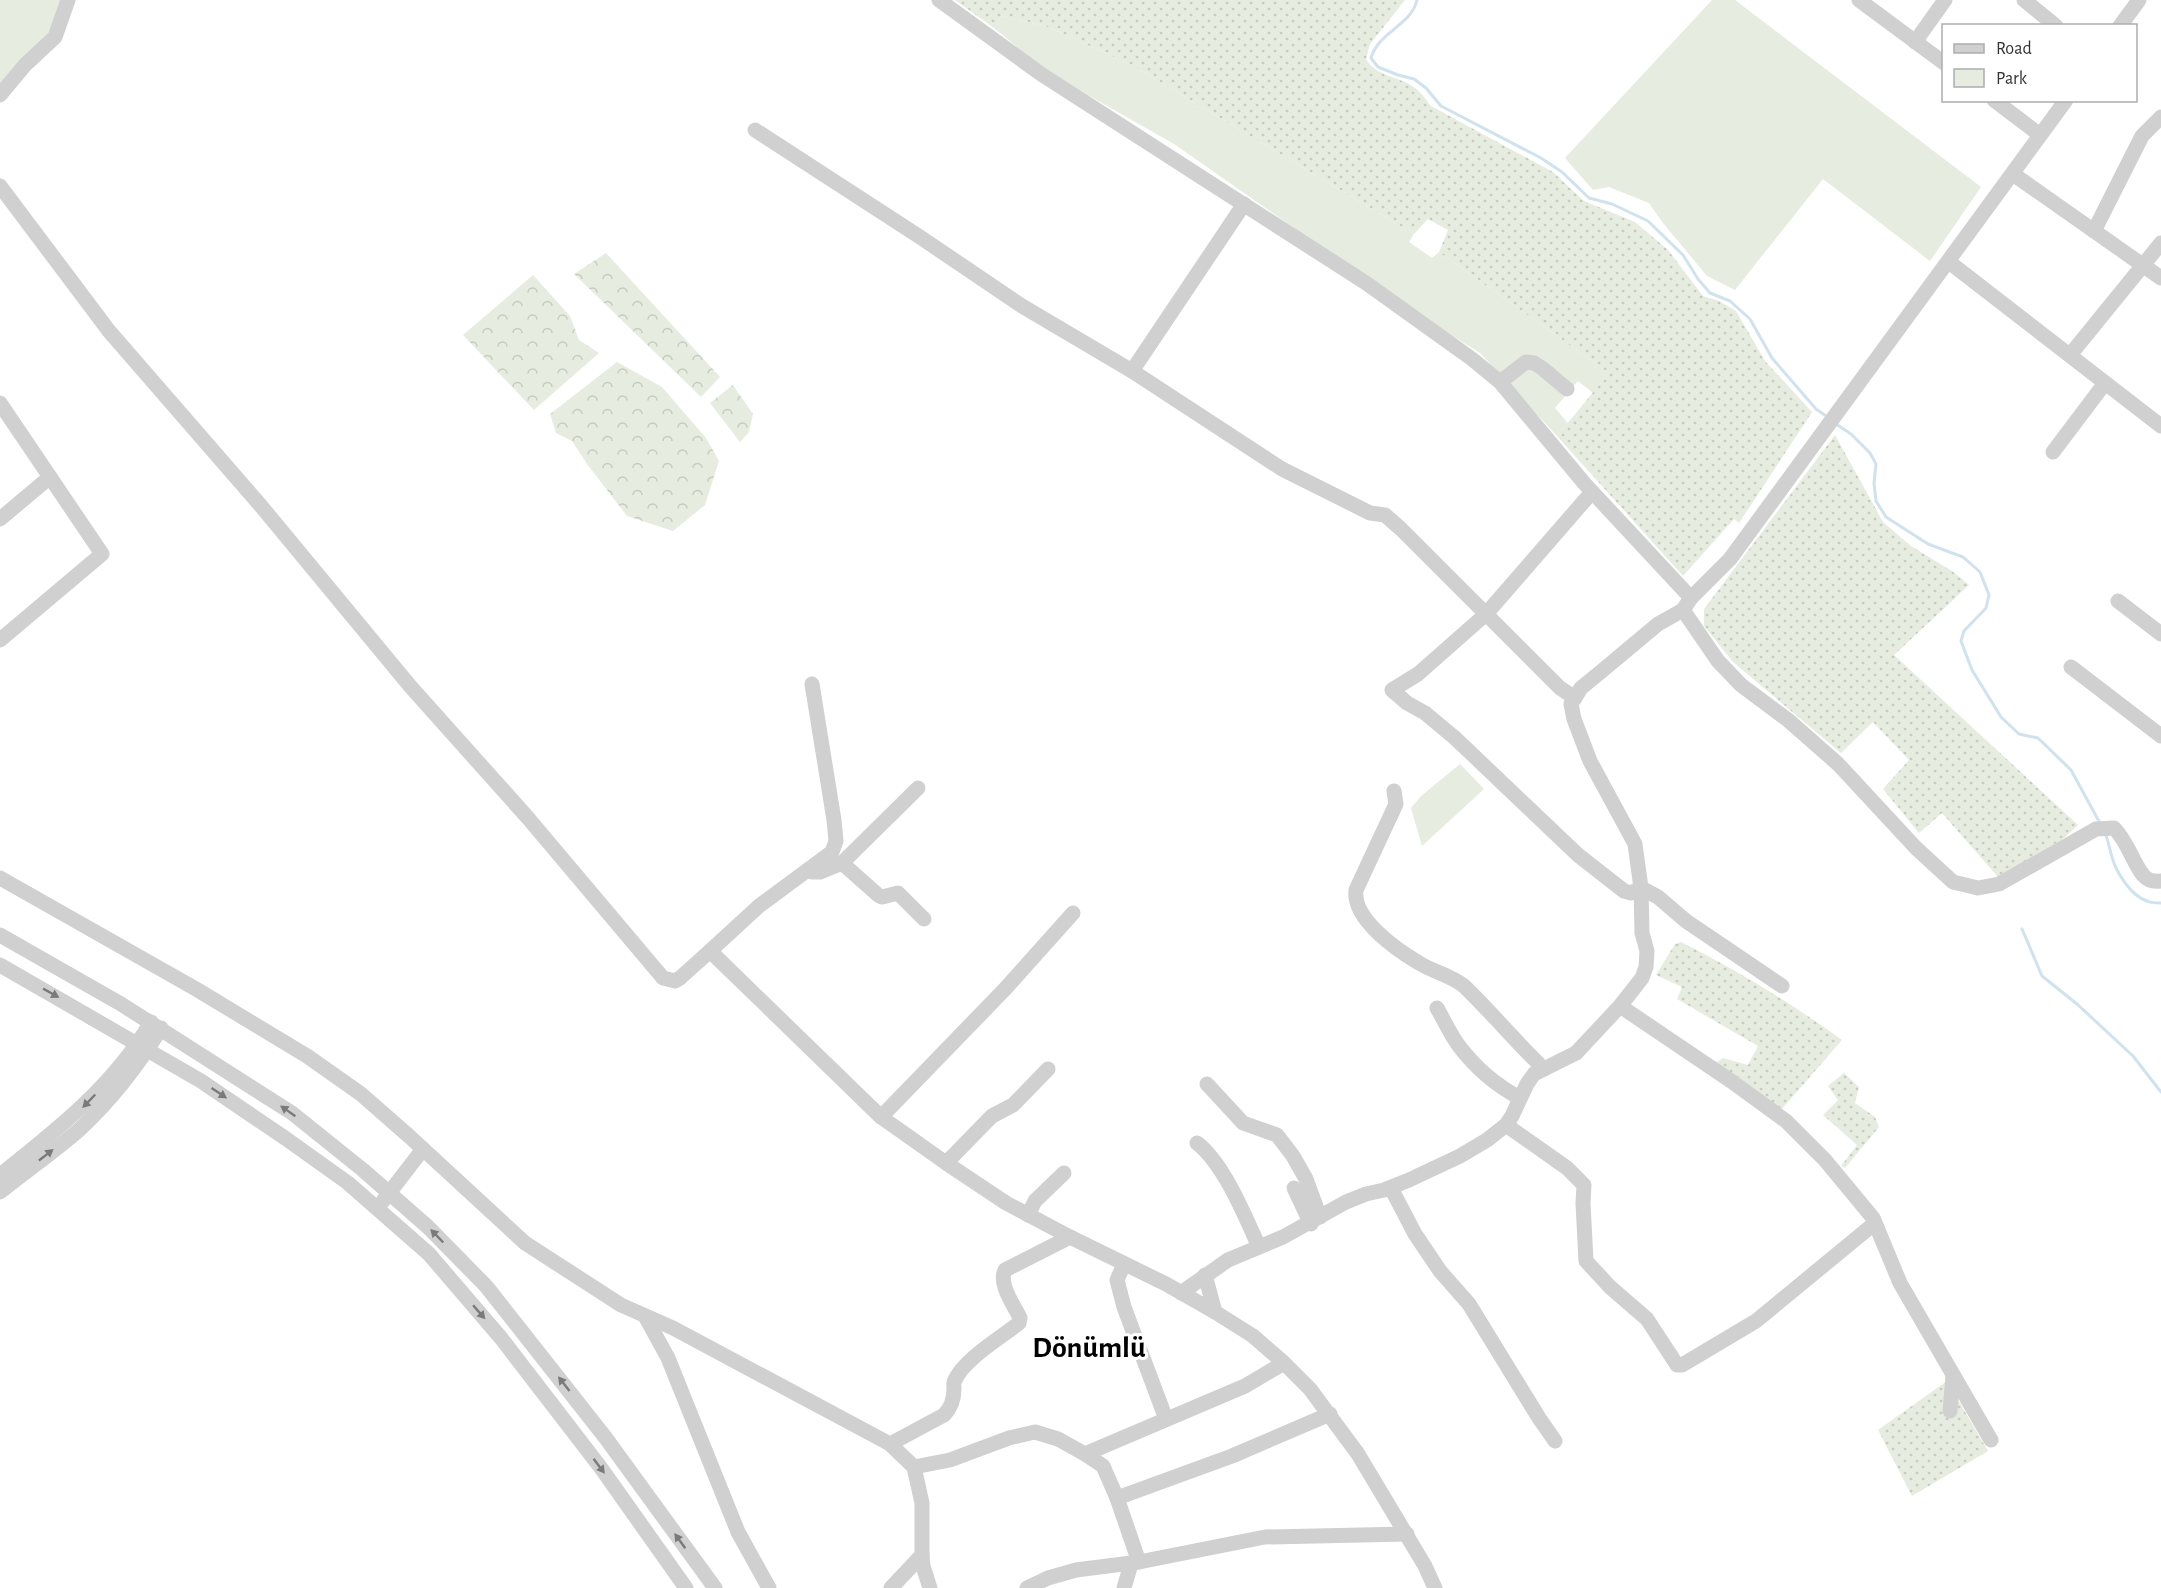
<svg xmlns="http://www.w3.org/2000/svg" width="2161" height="1588" font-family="'Alegreya Sans',sans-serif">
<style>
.green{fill:#e6ecdf}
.forest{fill:url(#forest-crowns)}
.garden{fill:url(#garden-dots)}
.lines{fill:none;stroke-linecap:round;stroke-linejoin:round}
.stream{stroke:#cfe2ee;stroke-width:3}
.minor{stroke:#d0d0d0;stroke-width:15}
.oneway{fill:#7a7a7a}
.labels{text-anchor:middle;stroke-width:6;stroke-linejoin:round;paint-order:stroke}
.district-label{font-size:30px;font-weight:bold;fill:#000;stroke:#fff}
</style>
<defs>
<pattern id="forest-crowns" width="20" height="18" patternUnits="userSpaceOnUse" patternTransform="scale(1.5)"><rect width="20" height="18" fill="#e6ecdf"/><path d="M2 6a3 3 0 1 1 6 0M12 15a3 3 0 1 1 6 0" fill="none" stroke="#c6cbc0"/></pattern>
<pattern id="garden-dots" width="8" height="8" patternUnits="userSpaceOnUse" patternTransform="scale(1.5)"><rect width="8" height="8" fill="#e6ecdf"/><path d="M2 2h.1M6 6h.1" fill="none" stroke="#c6cbc0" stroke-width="1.8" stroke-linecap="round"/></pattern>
</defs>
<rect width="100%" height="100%" fill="#fff"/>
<g class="green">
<polygon points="0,0 62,0 54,28 0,88"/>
<polygon points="1712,0 1735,0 1981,187 1930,261 1823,179 1735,290 1707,276 1663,223 1649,203 1609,187 1593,190 1565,158"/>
<polygon points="1001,16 1048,27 1132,65 1414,234 1409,242 1432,258 1439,252 1609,373 1593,393 1578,381 1555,408 1568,423 1557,436 1480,353 1419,315 1174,144 1086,94 1034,61 994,28"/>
<polygon points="1460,764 1484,789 1422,846 1411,808 1421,796"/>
</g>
<g class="forest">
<polygon points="606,253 720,377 701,397 574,274"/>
<polygon points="533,275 570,316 579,340 599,353 534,410 463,335"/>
<polygon points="617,362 662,387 706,438 719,461 705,505 673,531 627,516 587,464 572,441 556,433 550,414"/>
<polygon points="733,385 753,414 749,432 740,442 710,403"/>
</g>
<g class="garden">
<path d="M955,0H1405L1370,44L1366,59C1377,78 1398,75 1415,88C1421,92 1426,100 1431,106L1553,172L1584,201L1635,222L1668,250L1703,296L1719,301L1736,311L1765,361L1812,412L1739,523L1734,519L1683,576L1557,436L1609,373L1439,252L1448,230L1428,219L1414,234L1132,65L1048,27L1001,16L994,28Z"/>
<polygon points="1835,435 1883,522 1911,546 1952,571 1969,585 1894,655 2078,825 2063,839 1998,877 1942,813 1919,833 1883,789 1909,760 1873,722 1841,753 1733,662 1704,626 1704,609"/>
<path d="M1681,942C1737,970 1791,1003 1842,1040L1781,1110L1716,1063L1723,1058L1748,1065L1758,1046L1677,999L1682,987L1656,975L1675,944Z"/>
<polygon points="1844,1073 1859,1087 1855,1103 1875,1117 1879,1127 1845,1168 1841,1166 1857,1145 1823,1115 1838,1100 1828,1086"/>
<polygon points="1947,1381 1988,1451 1912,1496 1878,1430"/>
</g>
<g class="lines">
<g class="stream">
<path d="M1417,0C1411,26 1379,31 1371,58L1378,67L1398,75L1414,79L1426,88L1441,106L1541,158L1562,172L1589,198L1612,204L1648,221L1683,255L1698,279L1710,293L1730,301L1750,319L1772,358L1816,409L1829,418"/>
<polyline points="1836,424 1851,434 1870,453 1876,464 1874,483 1876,501 1886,517 1928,544 1963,557 1980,572 1989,595 1986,608 1964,631 1961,641 1972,670 2001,717 2019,734 2038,738 2071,770 2101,825"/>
<path d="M2105,833C2109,842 2109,848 2112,857C2116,872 2131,896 2147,901C2151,903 2157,903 2161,903"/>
<polyline points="2022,929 2042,976 2077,1004 2133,1056 2161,1092"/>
</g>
<g class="minor">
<polyline points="939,0 1041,74 1366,283 1472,359 1500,382 1584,483 1691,598"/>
<polyline points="1859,0 1944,63"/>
<polyline points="2024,0 2056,26"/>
<polyline points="2120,26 2139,0"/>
<polyline points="1915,42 1945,0"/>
<polyline points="0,95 25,65 55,37 68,0"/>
<polyline points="1994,100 2040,135"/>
<polyline points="755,130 920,237 1022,306 1132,371 1282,469 1370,513 1385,515 1401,529 1560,688 1575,698"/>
<polyline points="2013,174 2161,278"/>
<polyline points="0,186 109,331 261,506 410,686 528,818 663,978 675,981 680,978 710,951 881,1117 946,1163 1006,1203 1070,1237 1166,1284 1215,1312 1253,1336 1284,1363 1310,1389 1358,1454 1425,1566 1435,1588"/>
<polyline points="2094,231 2142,136 2161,117"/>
<polyline points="1949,262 2161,426"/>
<polyline points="2070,355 2161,243"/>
<polyline points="1132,371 1244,204"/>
<polyline points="1500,382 1526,362 1534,363 1542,368 1567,389"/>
<polyline points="0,403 102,554 0,640"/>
<polyline points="2053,452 2105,383"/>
<polyline points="1592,492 1486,614 1418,674 1392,690 1407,703 1425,713 1455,738 1578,855 1624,891 1631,893 1641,888 1658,897 1686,921 1782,986"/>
<polyline points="0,519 50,477"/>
<polyline points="2118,601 2161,634"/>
<path d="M1683,610L1718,661L1741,685L1788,720L1838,764L1916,848L1953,882L1978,888L1999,884L2096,829L2114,828C2128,842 2132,861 2143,875C2148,881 2154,882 2161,881"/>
<polyline points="2071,667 2161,736"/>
<path d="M1394,791L1396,804L1356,890C1352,919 1397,950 1419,963C1433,972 1451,975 1464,986C1491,1012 1516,1042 1544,1069"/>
<polyline points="842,863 878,895 882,897 898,893 924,919"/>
<polyline points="812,872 820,872 842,863 918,788"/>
<polyline points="0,878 196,989 307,1056 361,1094 410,1137 525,1243 621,1305 673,1328 890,1444 914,1467 950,1460 1009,1438 1035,1432 1058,1439 1085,1454 1245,1386 1284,1363"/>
<polyline points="0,935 121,1004 292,1113 363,1170 428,1227 486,1286 605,1437 715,1588"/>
<polyline points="710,951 759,906 832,852 836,841 834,820 812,684"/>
<polyline points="0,965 201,1081 285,1138 348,1183 429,1254 501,1338 601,1468 686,1588"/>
<polyline points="1620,1006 1731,1081 1786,1121 1825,1160 1873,1218 1900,1283 1991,1440"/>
<path d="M1437,1008C1444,1020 1450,1034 1459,1046C1475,1067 1497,1086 1520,1098"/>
<polyline points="1207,1084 1243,1123 1277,1135 1293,1156 1306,1179 1320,1217"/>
<polyline points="881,1117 1005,989 1073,913"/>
<polyline points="1506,1125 1567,1168 1584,1185 1583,1203 1586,1261 1610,1287 1647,1319 1677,1365 1682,1365 1756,1321 1875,1223"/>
<path d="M1197,1143C1224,1164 1245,1216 1259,1247"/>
<polyline points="946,1163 992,1116 1013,1105 1048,1069"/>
<path d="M0,1175C57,1130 114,1085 151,1022"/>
<polyline points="1294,1188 1311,1224"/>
<polyline points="1391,1188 1415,1234 1440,1271 1469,1304 1539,1418 1555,1441"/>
<path d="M0,1192C26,1171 55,1151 80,1129C111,1100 139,1064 161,1028"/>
<polyline points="383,1201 423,1149"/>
<polyline points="1028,1215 1035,1201 1064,1173"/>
<polyline points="1124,1264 1117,1280 1124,1307 1166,1419"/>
<polyline points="1205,1275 1215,1312"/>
<polyline points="1181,1293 1228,1260 1283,1237 1346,1202 1366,1194 1384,1190 1409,1180 1460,1156 1487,1140 1506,1125 1512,1116 1527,1084 1534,1074 1576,1053 1620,1006 1642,978 1646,967 1647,951 1642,933 1641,888 1635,844 1590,761 1574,719 1571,704 1581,688 1603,670 1658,624 1683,610 1691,598 1730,559 2066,100"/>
<polyline points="645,1316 668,1358 738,1532 769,1588"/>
<polyline points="1950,1411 1953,1375"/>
<path d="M890,1444L944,1415C951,1408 954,1398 954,1389C954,1386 953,1382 955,1380C964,1359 1002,1337 1019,1323L1020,1318C1014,1305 998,1284 1005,1270L1070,1237"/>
<polyline points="1085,1454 1103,1466 1117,1498 1139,1562"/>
<polyline points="1117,1498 1232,1456 1330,1414"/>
<polyline points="922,1555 923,1566 930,1588"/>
<polyline points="891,1588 922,1555 922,1503 914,1467"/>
<polyline points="1027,1588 1048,1578 1076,1570 1139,1562 1265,1537 1407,1534"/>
<polyline points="1124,1588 1131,1564"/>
</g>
</g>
<defs><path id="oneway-solid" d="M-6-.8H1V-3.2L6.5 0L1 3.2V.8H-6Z" transform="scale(1.5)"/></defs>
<g class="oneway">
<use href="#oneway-solid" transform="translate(51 993) rotate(29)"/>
<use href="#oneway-solid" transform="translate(219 1093) rotate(34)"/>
<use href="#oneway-solid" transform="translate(89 1101) rotate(134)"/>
<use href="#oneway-solid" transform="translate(288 1111) rotate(-145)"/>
<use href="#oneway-solid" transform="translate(46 1155) rotate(-38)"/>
<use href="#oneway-solid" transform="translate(437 1236) rotate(-134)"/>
<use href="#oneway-solid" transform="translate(479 1312) rotate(49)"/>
<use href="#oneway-solid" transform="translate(564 1384) rotate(-128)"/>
<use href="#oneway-solid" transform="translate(599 1466) rotate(53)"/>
<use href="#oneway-solid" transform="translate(680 1541) rotate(-126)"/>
</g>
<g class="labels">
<g class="district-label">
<text x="1089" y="1357">Dönümlü</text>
</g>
</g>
<rect x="1942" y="24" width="195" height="78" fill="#ffffff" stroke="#adadad" stroke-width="1.5"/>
<rect x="1954" y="44" width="30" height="9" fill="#d0d0d0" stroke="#adadad" stroke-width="1.5"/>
<text x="1996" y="54" font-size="18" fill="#333333">Road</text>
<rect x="1954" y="69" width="30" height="18" fill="#e6ecdf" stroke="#adadad" stroke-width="1.5"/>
<text x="1996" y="84" font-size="18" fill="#333333">Park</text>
</svg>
